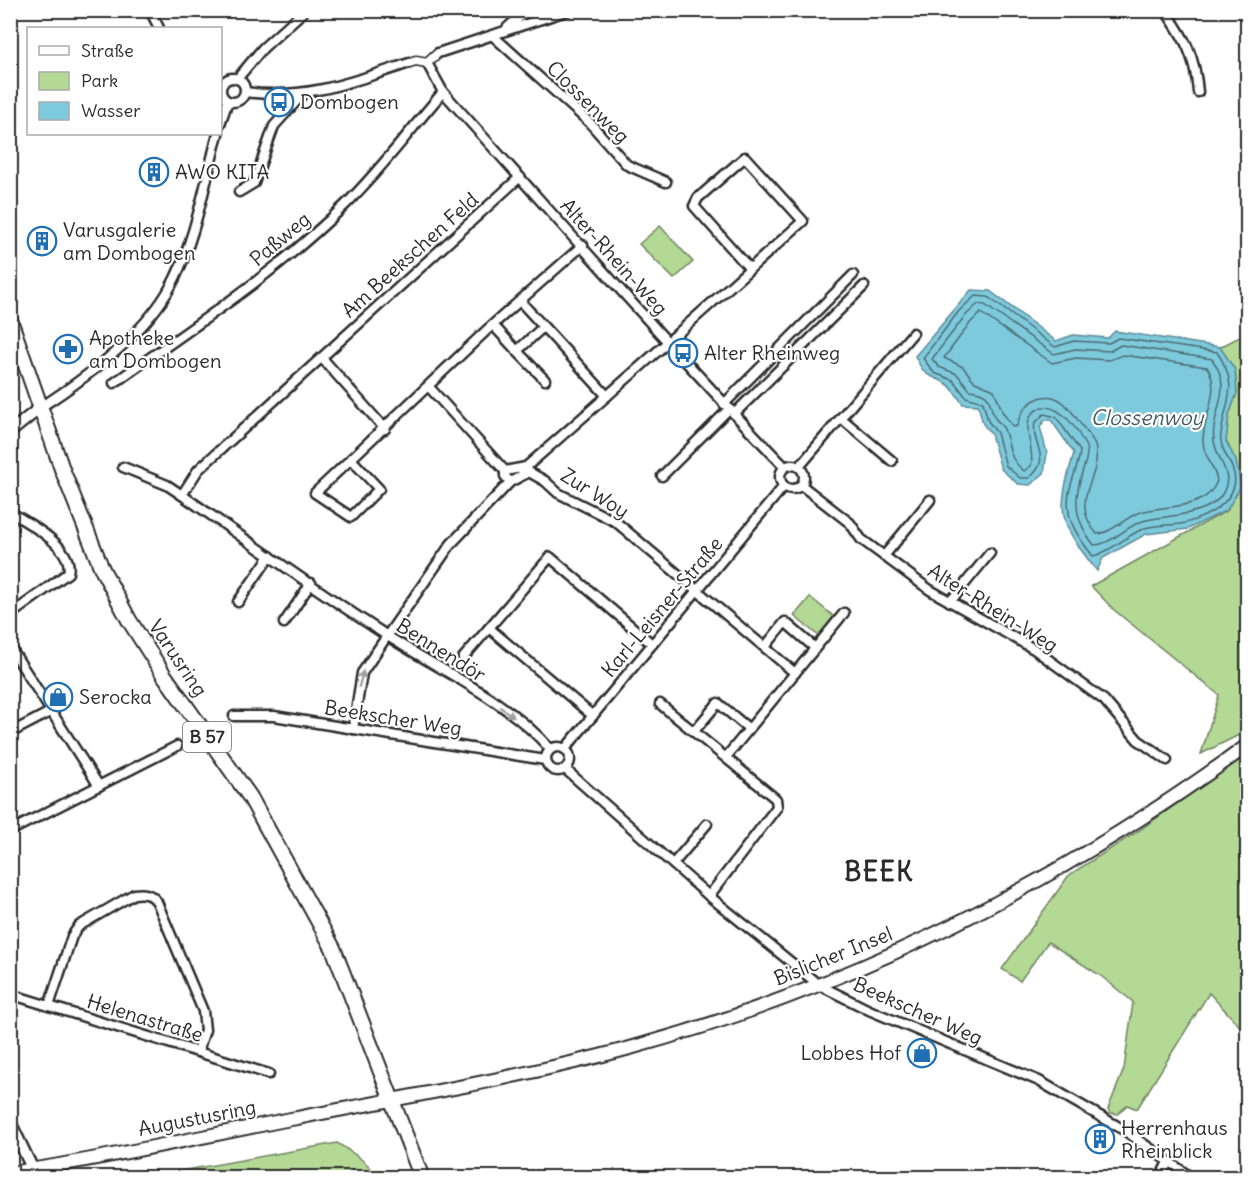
<svg xmlns="http://www.w3.org/2000/svg" width="1258" height="1188" font-family="Delius,sans-serif">
<style>
.green{fill:#b3d995;stroke:#6f8260;stroke-width:1.5}
.water{fill:#7ecadd;stroke:#5d8a96;stroke-width:1.5}
.lines{fill:none;stroke-linecap:round;stroke-linejoin:round}
.shore{stroke:#4c6b72;stroke-width:1.5}
.minor-casing{stroke:#2b2b2b;stroke-width:13}
.tertiary-casing{stroke:#2b2b2b;stroke-width:15}
.secondary-casing{stroke:#2b2b2b;stroke-width:16}
.primary-casing{stroke:#2b2b2b;stroke-width:18}
.minor{stroke:#fff;stroke-width:8}
.tertiary{stroke:#fff;stroke-width:10}
.secondary{stroke:#fff;stroke-width:12}
.primary{stroke:#fff;stroke-width:14}
.oneway{fill:#a0a0a0}
.labels{text-anchor:middle;stroke-width:4.5;stroke-linejoin:round;paint-order:stroke}
.shield{fill:#fff;stroke:#6b6b6b;stroke-width:1.5}
.shield-label{font-size:18px;font-weight:bold;fill:#2b2b2b}
.poi-label{font-size:20px;fill:#2b2b2b;stroke:#fff;text-anchor:start}
.street-label{font-size:20px;fill:#2b2b2b;stroke:#fff}
.water-label{font-size:21px;font-style:italic;fill:#445b60;stroke:#fff}
.district-label{font-size:26px;font-weight:bold;letter-spacing:1.5px;fill:#2b2b2b;stroke:#fff}
</style>
<rect width="100%" height="100%" fill="#fff"/>
<filter id="ink" filterUnits="userSpaceOnUse"><feTurbulence type="fractalNoise" baseFrequency=".0167" numOctaves="2"/><feDisplacementMap in="SourceGraphic" scale="12" xChannelSelector="R" yChannelSelector="G"/><feConvolveMatrix kernelMatrix="1 2 1 2 8 2 1 2 1" color-interpolation-filters="sRGB"/></filter>
<g filter="url(#ink)">
<g class="green">
<polygon points="660,226 693,262 674,279 639,244"/>
<polygon points="1247,333 1247,731 1201,754 1219,695 1114,610 1091,586 1228,510 1236,461 1226,441 1229,415 1237,393 1235,370 1220,347"/>
<polygon points="810,597 837,619 821,638 794,616"/>
<polygon points="1247,754 1247,801 1244,813 1240,853 1248,891 1247,1034 1209,993 1137,1109 1127,1105 1118,1114 1110,1113 1108,1109 1124,1069 1133,1002 1101,976 1048,942 1020,981 1002,969 1069,875 1137,832"/>
<path d="M337,1143C353,1153 368,1162 378,1177H147Z"/>
</g>
<path class="water" d="M971,290L990,291L1056,341L1073,335L1108,338L1115,331L1220,347L1235,370L1237,393L1229,415L1226,441L1236,461L1241,486L1227,510L1188,529L1146,534L1103,558L1097,571C1058,521 1056,514 1074,453L1051,420H1045L1040,427L1047,453L1044,473L1030,485L1018,484L1001,469L991,434L983,424L978,405L963,404C958,398 953,388 947,384C927,372 927,381 915,356Z"/>
<g class="lines">
<g class="shore">
<path d="M975,296L988,297L1055,347L1074,341L1109,343L1118,338L1217,352C1240,387 1226,398 1221,434C1218,452 1239,467 1234,486C1229,506 1204,518 1185,523C1172,526 1158,524 1145,528C1130,533 1106,555 1093,556C1076,535 1063,516 1070,488C1073,476 1079,464 1080,451L1056,417L1044,414L1035,423C1030,445 1054,458 1029,478H1020L1006,466L997,433L988,421L983,402L966,397L953,380L934,373L923,358L959,311Z"/>
<path d="M978,304L985,305L1054,354L1075,349L1110,351L1121,345L1212,359C1231,386 1218,399 1214,428C1210,453 1231,468 1226,485C1218,518 1167,514 1143,521C1126,526 1111,545 1094,545C1075,521 1073,502 1082,473C1084,465 1088,458 1087,449C1079,432 1063,405 1042,407C1015,418 1036,446 1031,466L1024,471C1007,457 1011,447 1004,429C1002,425 998,422 995,418C986,400 995,394 970,390L957,374L939,367L932,359L965,316Z"/>
<path d="M981,313L1052,363L1076,358L1109,360L1123,355L1207,367C1222,390 1203,415 1203,441C1203,455 1215,467 1217,481C1205,513 1164,503 1138,513C1125,518 1111,533 1097,534C1068,499 1100,482 1096,450C1095,441 1088,433 1082,426C1071,410 1058,388 1035,400C1025,405 1019,416 1017,426L1013,427L1003,413L994,390L975,382L963,367L944,358L971,322Z"/>
</g>
<g class="minor-casing">
<g id="minor">
<polyline points="150,10 159,28"/>
<path d="M1165,10C1186,40 1195,56 1198,92"/>
<polyline points="507,28 527,10"/>
<polyline points="492,35 590,123 627,165 666,182"/>
<path d="M427,63L443,92C556,217 667,345 785,467"/>
<polyline points="427,63 438,53 569,10"/>
<circle cx="233" cy="90" r="12"/>
<polyline points="237,79 263,48 305,10"/>
<path d="M245,92C309,101 356,80 416,61L427,63"/>
<polyline points="220,124 228,101"/>
<polyline points="239,192 254,183 274,126 302,95"/>
<polyline points="520,301 607,396"/>
<polyline points="493,325 517,351 543,327"/>
<polyline points="517,351 545,380"/>
<polyline points="322,358 385,429"/>
<path d="M114,383C193,327 275,274 344,206C380,171 410,130 443,92"/>
<polyline points="429,387 505,471"/>
<polyline points="724,404 853,275"/>
<path d="M41,407C86,378 145,334 171,286C195,242 205,182 218,134"/>
<polyline points="734,414 864,286"/>
<polyline points="841,418 892,461"/>
<polyline points="351,459 379,489 351,517 315,493 489,328 583,245"/>
<circle cx="792" cy="477" r="12"/>
<path d="M123,467L167,485L182,495C250,542 316,590 386,635C439,670 508,700 550,749"/>
<path d="M526,467C619,386 711,304 803,221L745,157L698,198L694,206L750,269"/>
<polyline points="799,467 913,333"/>
<polyline points="529,472 545,481 558,493 616,522 795,673"/>
<polyline points="662,476 729,409"/>
<polyline points="801,485 850,523 861,539 930,590 1034,649 1104,700 1138,740 1167,760"/>
<polyline points="182,495 198,470 520,177"/>
<path d="M10,512C30,524 75,548 68,573L10,615"/>
<polyline points="884,556 930,500"/>
<polyline points="238,602 270,556"/>
<polyline points="950,602 990,553"/>
<polyline points="284,623 311,583"/>
<polyline points="489,628 593,716"/>
<polyline points="10,647 99,786"/>
<polyline points="765,647 785,622 815,648"/>
<polyline points="463,658 550,557 652,644"/>
<polyline points="660,704 776,799 777,807 709,896"/>
<polyline points="234,716 274,716 545,760"/>
<polyline points="353,729 362,673 387,636 451,544 510,482 529,472 526,467 505,471 505,476 510,482"/>
<polyline points="695,730 718,703 748,728"/>
<polyline points="10,733 52,711"/>
<circle cx="558" cy="759" r="12"/>
<polyline points="565,749 784,486"/>
<polyline points="727,756 844,613"/>
<polyline points="565,769 709,896 819,985 869,1010 1039,1081 1124,1130 1192,1178"/>
<polyline points="10,831 177,746"/>
<polyline points="673,864 707,824"/>
<polyline points="10,994 269,1074"/>
<path d="M49,1006L72,936L79,926L134,894C144,893 151,893 157,902L203,1011L205,1030L198,1051"/>
<polyline points="1160,1178 1168,1162"/>
</g>
</g>
<g class="tertiary-casing">
<g id="tertiary">
<polyline points="10,432 41,407"/>
<polyline points="10,1122 33,1170"/>
</g>
</g>
<g class="secondary-casing">
<path id="secondary" d="M10,1173C105,1159 198,1137 291,1119C404,1097 519,1078 630,1048C853,987 1061,882 1248,745"/>
</g>
<g class="primary-casing">
<polyline id="primary" points="10,320 62,469 102,569 129,620 164,675 250,797 333,948 422,1178"/>
</g>
<use href="#minor" class="minor"/>
<use href="#tertiary" class="tertiary"/>
<use href="#secondary" class="secondary"/>
<use href="#primary" class="primary"/>
</g>
<defs><path id="oneway-solid" d="M-6-.8H1V-3.2L6.5 0L1 3.2V.8H-6Z" transform="scale(1.5)"/></defs>
<g class="oneway">
<use href="#oneway-solid" transform="translate(361 679) rotate(-75)"/>
<use href="#oneway-solid" transform="translate(507 712) rotate(35)"/>
</g>
</g>
<defs>
<g id="bus-ring" transform="scale(1.5)"><circle r="9.5" fill="#fff" stroke="#1f6fb2" stroke-width="1.5"/><path d="M-5-6H5V4H4V6H2V4H-2V6H-4V4H-5ZM-3.5-4V0h7V-4ZM-3.5 1.2v1.5H-2V1.2ZM2 1.2v1.5H3.5V1.2Z" fill="#1f6fb2"/></g>
<g id="building-ring" transform="scale(1.5)"><circle r="9.5" fill="#fff" stroke="#1f6fb2" stroke-width="1.5"/><path d="M-4-6H4V6H1V3H-1V6H-4ZM-2.5-4.3h1.7v1.8h-1.7ZM.8-4.3h1.7v1.8H.8ZM-2.5-1h1.7V.8h-1.7ZM.8-1h1.7V.8H.8Z" fill="#1f6fb2"/></g>
<g id="pharmacy-ring" transform="scale(1.5)"><circle r="9.5" fill="#fff" stroke="#1f6fb2" stroke-width="1.5"/><path d="M-2-6h4v4h4v4h-4v4h-4v-4h-4v-4h4Z" fill="#1f6fb2"/></g>
<g id="shop-ring" transform="scale(1.5)"><circle r="9.5" fill="#fff" stroke="#1f6fb2" stroke-width="1.5"/><path d="M-5-2.5h2.3a2.7 3.5 0 0 1 5.4 0H5L5.5 6h-11ZM-1.5-2.5h3a1.5 2.3 0 0 0-3 0Z" fill="#1f6fb2"/></g>
</defs>
<g fill-rule="evenodd">
<use href="#bus-ring" x="279" y="102"/>
<use href="#building-ring" x="154" y="172"/>
<use href="#building-ring" x="42" y="241"/>
<use href="#pharmacy-ring" x="68" y="349"/>
<use href="#bus-ring" x="683" y="353"/>
<use href="#shop-ring" x="58" y="697"/>
<use href="#shop-ring" x="922" y="1053"/>
<use href="#building-ring" x="1100" y="1139"/>
</g>
<g class="labels">
<rect class="shield" x="183" y="722" width="48" height="30" rx="4.5"/>
<g class="shield-label">
<text x="207" y="743">B 57</text>
</g>
<g class="poi-label">
<text x="300" y="109">Dombogen</text>
<text x="175" y="179">AWO KITA</text>
<text x="63" y="237">Varusgalerie<tspan x="63" dy="23">am Dombogen</tspan></text>
<text x="89" y="345">Apotheke<tspan x="89" dy="23">am Dombogen</tspan></text>
<text x="704" y="360">Alter Rheinweg</text>
<text x="79" y="704">Serocka</text>
<text x="901" y="1060" text-anchor="end">Lobbes Hof</text>
<text x="1121" y="1135">Herrenhaus<tspan x="1121" dy="23">Rheinblick</tspan></text>
</g>
<g class="street-label">
<text transform="translate(588 102) rotate(45)" y="7">Clossenweg</text>
<text transform="translate(280 239) rotate(-40)" y="7">Paßweg</text>
<text transform="translate(410 255) rotate(-42)" y="7">Am Beekschen Feld</text>
<text transform="translate(614 257) rotate(48)" y="7">Alter-Rhein-Weg</text>
<text transform="translate(595 493) rotate(32)" y="7">Zur Woy</text>
<text transform="translate(662 607) rotate(-50)" y="7">Karl-Leisner-Straße</text>
<text transform="translate(993 608) rotate(32)" y="7">Alter-Rhein-Weg</text>
<text transform="translate(441 650) rotate(32)" y="7">Bennendör</text>
<text transform="translate(178 658) rotate(56)" y="7">Varusring</text>
<text transform="translate(393 718) rotate(9)" y="7">Beekscher Weg</text>
<text transform="translate(833 956) rotate(-22)" y="7">Bislicher Insel</text>
<text transform="translate(918 1011) rotate(24)" y="7">Beekscher Weg</text>
<text transform="translate(145 1018) rotate(17)" y="7">Helenastraße</text>
<text transform="translate(197 1118) rotate(-11)" y="7">Augustusring</text>
</g>
<g class="water-label">
<text x="1147" y="425">Clossenwoy</text>
</g>
<g class="district-label">
<text x="879" y="881">BEEK</text>
</g>
</g>
<rect width="1258" height="1188" fill="none" stroke="#fff" stroke-width="36"/>
<rect x="18" y="18" width="1222" height="1152" fill="none" stroke="#2b2b2b" stroke-width="2" filter="url(#ink)"/>
<rect x="27" y="27" width="195" height="108" fill="#ffffff" stroke="#aaaaaa" stroke-width="1.5"/>
<rect x="39" y="46" width="30" height="9" fill="#ffffff" stroke="#aaaaaa" stroke-width="1.5"/>
<text x="81" y="57" font-size="18" fill="#2b2b2b">Straße</text>
<rect x="39" y="72" width="30" height="18" fill="#b3d995" stroke="#aaaaaa" stroke-width="1.5"/>
<text x="81" y="87" font-size="18" fill="#2b2b2b">Park</text>
<rect x="39" y="102" width="30" height="18" fill="#7ecadd" stroke="#aaaaaa" stroke-width="1.5"/>
<text x="81" y="117" font-size="18" fill="#2b2b2b">Wasser</text>
</svg>
